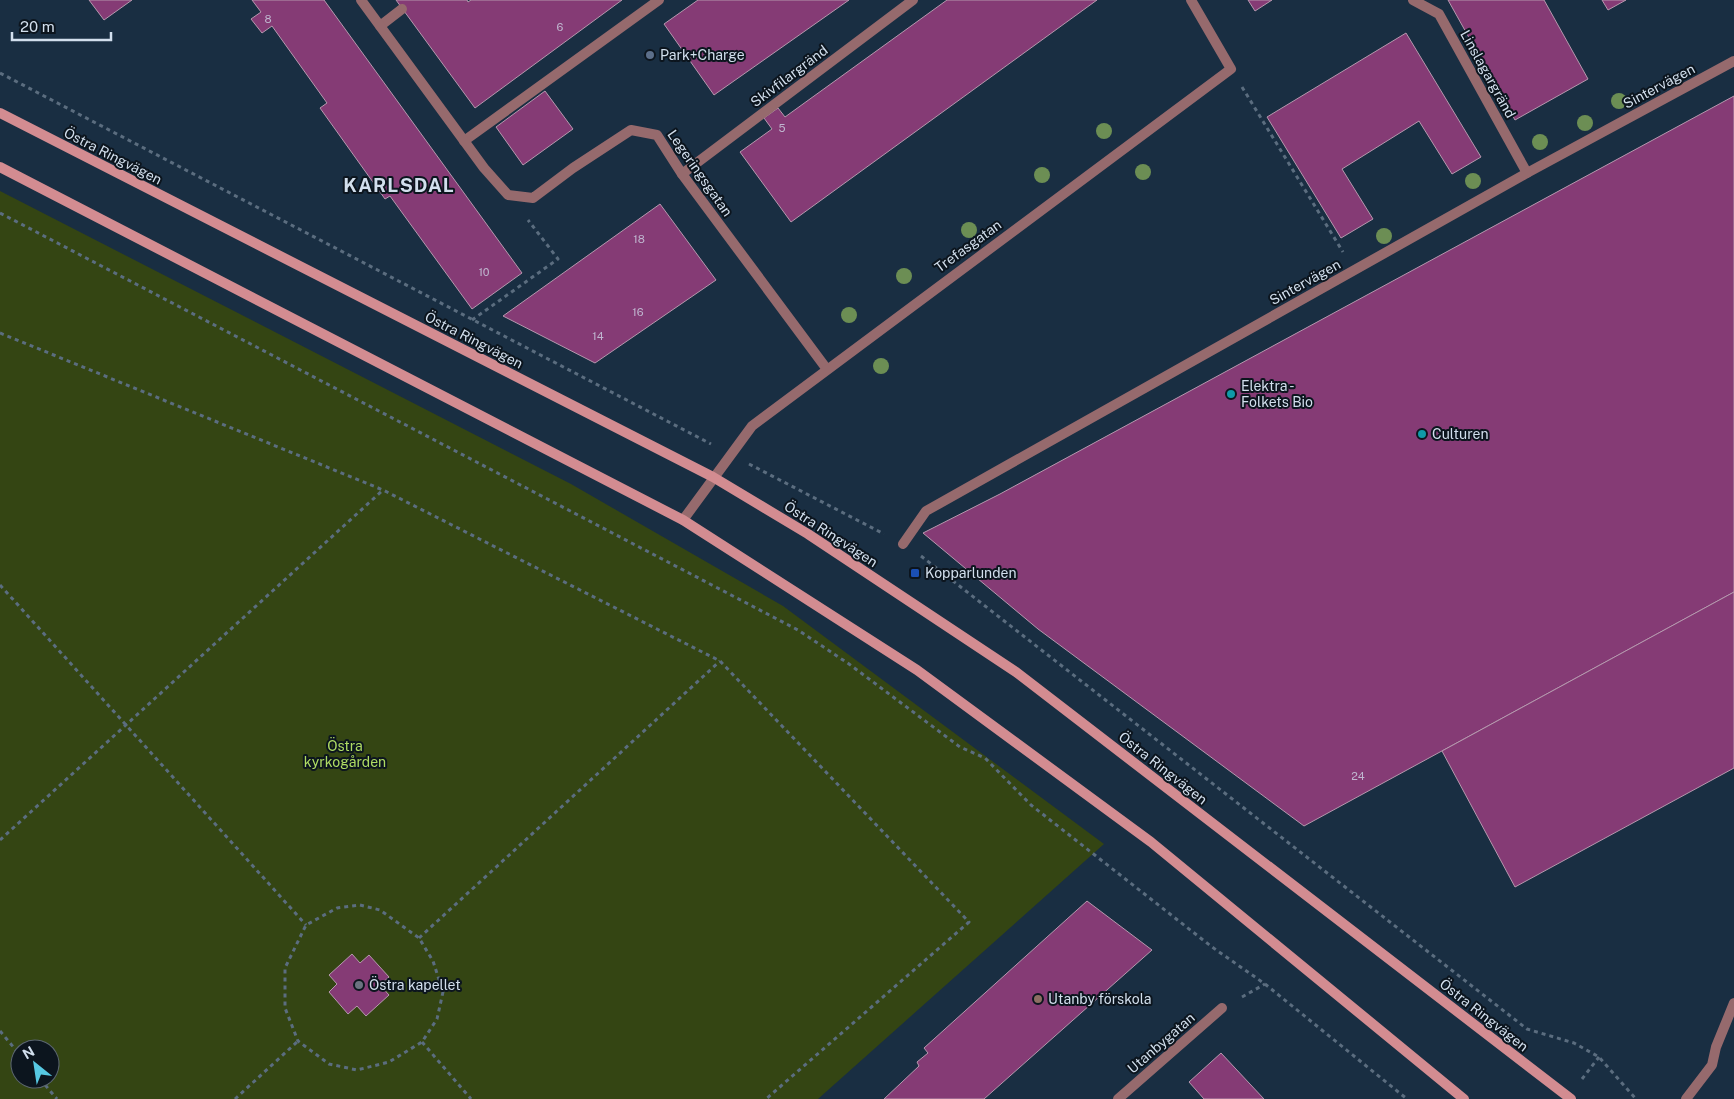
<svg xmlns="http://www.w3.org/2000/svg" width="1734" height="1099" font-family="'Public Sans',sans-serif">
<style>
.green{fill:#344513;fill-rule:evenodd}
.building{fill:#853b75;stroke:#b698ae}
.lines{fill:none;stroke-linecap:round;stroke-linejoin:round}
.path{stroke:#5b6d7f;stroke-width:3;stroke-dasharray:4 4;stroke-linecap:butt}
.service{stroke:#966a6d;stroke-width:10}
.minor{stroke:#966a6d;stroke-width:10}
.secondary{stroke:#d38c91;stroke-width:10}
.tree{fill:#6c8e54}
.service-dot{fill:#5c6f8a;stroke:#0c151e;stroke-width:2}
.culture-dot{fill:#0f9aa8;stroke:#0c151e;stroke-width:2}
.transit-dot{fill:#1a4fb4;stroke:#0c151e;stroke-width:2}
.worship-dot{fill:#6b7280;stroke:#0c151e;stroke-width:2}
.education-dot{fill:#8d6e63;stroke:#0c151e;stroke-width:2}
.labels{text-anchor:middle;stroke-width:4;stroke-linejoin:round;paint-order:stroke}
.number-label{font-size:11px;fill:#bfb6cf}
.poi-label{font-size:14px;fill:#d2dfed;stroke:#0c151e;text-anchor:start}
.street-label{font-size:14px;fill:#d2dfed;stroke:#0c151e}
.park-label{font-size:14px;fill:#afdc63;stroke:#0c151e}
.district-label{font-size:19px;font-weight:bold;letter-spacing:1px;fill:#d2dfed;stroke:#0c151e}
</style>
<rect width="100%" height="100%" fill="#192e42"/>
<path class="green" d="M0,191L571,484L783,606L1104,844L818,1099H0ZM20,1049H50V1079H20Z"/>
<g class="building">
<polygon points="89,0 132,0 104,20"/>
<polygon points="252,0 324,0 522,273 472,309 390,196 385,199 320,108 327,103 272,26 262,33 251,19 261,12"/>
<polygon points="396,0 467,0 468,2 471,0 622,0 475,108"/>
<polygon points="698,0 849,0 714,95 664,24"/>
<polygon points="947,0 1097,0 791,222 740,152 772,129 764,118 778,108 785,117"/>
<polygon points="1248,0 1272,0 1255,11"/>
<polygon points="1448,0 1544,0 1588,79 1515,120"/>
<polygon points="1602,0 1626,0 1608,10"/>
<polygon points="1406,33 1481,157 1452,174 1419,121 1342,169 1373,219 1341,238 1267,117"/>
<polygon points="545,91 573,129 523,165 496,127"/>
<polygon points="1734,96 1734,592 1304,826 1038,629 923,533 1000,494"/>
<polygon points="660,204 716,280 595,363 503,316"/>
<polygon points="1734,592 1734,768 1515,887 1442,751"/>
<polygon points="1087,901 1152,950 984,1099 884,1099 919,1066 917,1062 928,1053 924,1048"/>
<polygon points="352,954 360,963 369,955 389,977 380,985 389,995 366,1016 357,1006 348,1014 329,992 337,984 329,975"/>
<polygon points="1221,1053 1264,1099 1204,1099 1189,1082"/>
</g>
<g class="lines">
<g class="path">
<polyline points="0,73 711,444"/>
<polyline points="1242,87 1343,252"/>
<polyline points="0,213 798,630 849,664 960,747 985,758 1031,805 1212,947 1265,984 1407,1099"/>
<polyline points="472,320 558,259 528,220"/>
<polyline points="0,333 383,490 720,661 969,922 766,1099"/>
<polyline points="749,464 884,534"/>
<polyline points="921,556 1527,1029 1574,1043 1599,1057 1636,1099"/>
<polyline points="0,585 306,925"/>
<polyline points="0,840 383,490"/>
<polygon points="360,905 380,910 419,938 433,961 443,992 437,1019 422,1042 389,1062 357,1070 329,1064 298,1041 285,1008 285,968 306,925 337,908"/>
<polyline points="419,938 720,661"/>
<polyline points="1242,997 1265,984"/>
<polyline points="0,1031 20,1055"/>
<polyline points="422,1042 471,1099"/>
<polyline points="40,1079 57,1099"/>
<polyline points="1582,1079 1599,1057"/>
<polyline points="235,1099 298,1041"/>
</g>
<g class="service">
<polyline points="380,26 402,9"/>
<polyline points="464,141 659,0"/>
<polyline points="682,174 913,0"/>
</g>
<g class="minor">
<polyline points="361,0 484,168 508,195 533,198 573,168 631,130 657,135 682,174 826,368"/>
<polyline points="1413,0 1439,14 1527,173"/>
<polyline points="683,520 752,426 1231,69 1191,0"/>
<polyline points="903,544 926,511 1527,173 1734,61"/>
<polyline points="1118,1099 1222,1008"/>
<polyline points="1686,1099 1712,1065 1716,1047 1734,1003"/>
</g>
<g class="secondary">
<polyline points="0,113 713,477 808,534 1016,672 1571,1099"/>
<polyline points="0,167 683,520 917,670 1151,842 1464,1099"/>
</g>
</g>
<g class="tree">
<circle cx="1619" cy="101" r="8"/>
<circle cx="1585" cy="123" r="8"/>
<circle cx="1104" cy="131" r="8"/>
<circle cx="1540" cy="142" r="8"/>
<circle cx="1143" cy="172" r="8"/>
<circle cx="1042" cy="175" r="8"/>
<circle cx="1473" cy="181" r="8"/>
<circle cx="969" cy="230" r="8"/>
<circle cx="1384" cy="236" r="8"/>
<circle cx="904" cy="276" r="8"/>
<circle cx="849" cy="315" r="8"/>
<circle cx="881" cy="366" r="8"/>
</g>
<circle class="service-dot" cx="650" cy="55" r="5"/>
<g class="culture-dot">
<circle cx="1231" cy="394" r="5"/>
<circle cx="1422" cy="434" r="5"/>
</g>
<rect class="transit-dot" x="910" y="568" width="10" height="10" rx="2.5"/>
<circle class="worship-dot" cx="359" cy="985" r="5"/>
<circle class="education-dot" cx="1038" cy="999" r="5"/>
<g class="labels">
<g class="number-label">
<text x="268" y="23">8</text>
<text x="560" y="31">6</text>
<text x="782" y="132">5</text>
<text x="639" y="243">18</text>
<text x="484" y="276">10</text>
<text x="638" y="316">16</text>
<text x="598" y="340">14</text>
<text x="1358" y="780">24</text>
</g>
<g class="poi-label">
<text x="660" y="60">Park+Charge</text>
<text x="1241" y="391">Elektra -<tspan x="1241" dy="16">Folkets Bio</tspan></text>
<text x="1432" y="439">Culturen</text>
<text x="925" y="578">Kopparlunden</text>
<text x="369" y="990">Östra kapellet</text>
<text x="1048" y="1004">Utanby förskola</text>
</g>
<g class="street-label">
<text transform="translate(1488 74) rotate(61)" y="5">Linslagargränd</text>
<text transform="translate(789 76) rotate(-37)" y="5">Skivfilargränd</text>
<text transform="translate(1659 86) rotate(-28)" y="5">Sintervägen</text>
<text transform="translate(113 156) rotate(27)" y="5">Östra Ringvägen</text>
<text transform="translate(700 173) rotate(55)" y="5">Legeringsgatan</text>
<text transform="translate(968 246) rotate(-36)" y="5">Trefasgatan</text>
<text transform="translate(1305 282) rotate(-29)" y="5">Sintervägen</text>
<text transform="translate(474 340) rotate(27)" y="5">Östra Ringvägen</text>
<text transform="translate(831 534) rotate(33)" y="5">Östra Ringvägen</text>
<text transform="translate(1163 768) rotate(38)" y="5">Östra Ringvägen</text>
<text transform="translate(1484 1015) rotate(38)" y="5">Östra Ringvägen</text>
<text transform="translate(1161 1043) rotate(-41)" y="5">Utanbygatan</text>
</g>
<g class="park-label">
<text x="345" y="751">Östra<tspan x="345" dy="16">kyrkogården</tspan></text>
</g>
<g class="district-label">
<text x="399" y="192">KARLSDAL</text>
</g>
</g>
<g transform="translate(35 1064) rotate(330)"><circle r="24" fill="#0c151e" stroke="#5b6671"/>
<path d="M0-4L9 19L0 12L-9 19Z" fill="#57c9e2"/>
<text y="-8" font-size="14" font-weight="bold" text-anchor="middle" fill="#d2dfed">N</text>
</g>
<path d="M12 32v8h99v-8" fill="none" stroke="#d2dfed" stroke-width="2.5"/>
<text x="20" y="32" font-size="15" fill="#d2dfed" stroke="#0c151e" stroke-width="4" paint-order="stroke">20 m</text>
</svg>
